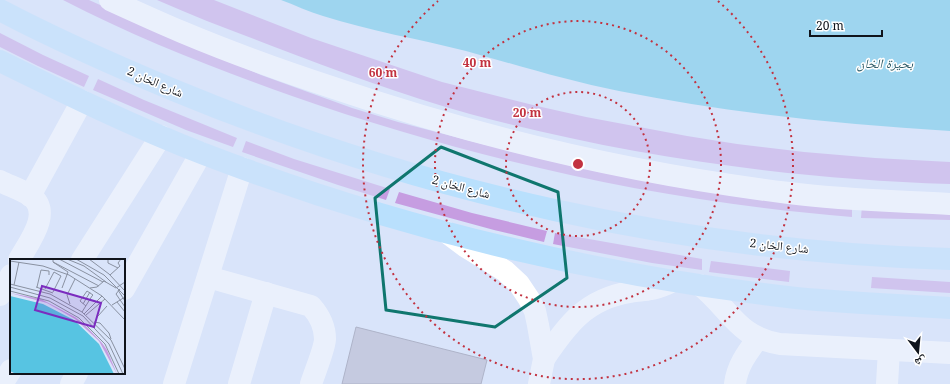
<svg xmlns="http://www.w3.org/2000/svg" width="950" height="384" font-family="'Noto Serif','Noto Naskh Arabic',serif">
<style>
.green{fill:#c69de1}
.water{fill:#57c4e2}
.building{fill:#adacc2;stroke:#7a788d}
.lines{fill:none;stroke-linecap:round;stroke-linejoin:round}
.minor{stroke:#fff;stroke-width:22}
.major{stroke:#b9e0fd;stroke-width:22}
.marked{fill:none;stroke:#0f766e;stroke-width:3;stroke-linejoin:round}
.ring{fill:none;stroke:#c23240;stroke-width:2;stroke-dasharray:2 4}
.labels{text-anchor:middle;stroke-width:3;stroke-linejoin:round;paint-order:stroke}
.street-label{font-size:12px;fill:#10141b;stroke:#fff}
.water-label{font-size:13px;font-style:italic;fill:#2b5966;stroke:#fff}
.inset-road{fill:none;stroke:#8991a1;stroke-width:1}
.view{fill:#7b2cbf;fill-opacity:0.15;stroke:#7b2cbf;stroke-width:2}
.inset-edge{fill:none;stroke:#10141b;stroke-width:2}
.centre{fill:#c23240;stroke:#fff;stroke-width:2}
.ring-label{font-size:12px;text-anchor:middle;font-weight:bold;fill:#c23240;stroke:#fff;stroke-width:3;stroke-linejoin:round;paint-order:stroke}
</style>
<rect width="100%" height="100%" fill="#d9e4fa"/>
<g class="green">
<path d="M63,0H89L140,23L261,75L352,108L398,122L486,145L852,205V217C661,202 472,159 292,96C214,68 136,38 63,0Z"/>
<path d="M157,0H214L311,38L442,82L537,106L586,117L687,136L737,144L804,152L875,158L950,162V184C789,179 626,156 470,114C403,95 337,71 272,46C233,31 195,17 157,0Z"/>
<polygon points="0,33 43,55 89,76 84,87 38,66 0,47"/>
<polygon points="98,79 144,100 237,138 233,147 186,130 93,90"/>
<polygon points="246,141 294,159 390,189 386,200 338,185 242,152"/>
<polygon points="399,192 472,213 547,231 544,242 494,230 395,203"/>
<polygon points="862,205 950,211 950,220 861,218"/>
<polygon points="555,233 702,259 702,270 652,263 553,244"/>
<polygon points="711,261 790,271 789,282 709,272"/>
<polygon points="872,277 950,282 950,293 871,288"/>
</g>
<path class="water" d="M281,0H950V131C839,124 729,113 619,91C568,81 517,65 466,51C419,39 370,31 323,16C309,12 295,5 281,0Z"/>
<polygon class="building" points="356,327 487,360 481,384 342,384"/>
<g class="lines">
<g class="minor">
<path d="M110,0C134,11 158,22 182,32C232,53 282,71 334,88C481,138 634,174 789,193C842,200 896,201 950,204"/>
<path d="M0,181C10,186 22,190 31,196C53,213 28,243 19,260"/>
<polyline points="30,196 82,101"/>
<polyline points="446,232 466,247 505,271 519,284 529,299 535,311 538,325 544,359 539,384"/>
<polyline points="82,260 161,136"/>
<path d="M208,277L311,306C319,315 325,326 325,339C325,348 314,374 311,384"/>
<path d="M700,285C731,310 737,337 780,344L950,353"/>
<polyline points="124,289 201,153"/>
<polyline points="0,295 11,275"/>
<path d="M544,359C567,325 586,299 630,292C637,290 644,291 651,289C659,288 666,284 674,281"/>
<polyline points="2,384 11,370"/>
<polyline points="71,384 77,373"/>
<polyline points="174,384 242,168"/>
<polyline points="239,384 266,293"/>
<path d="M735,384C737,366 747,353 758,338"/>
<polyline points="887,384 889,350"/>
</g>
<g class="major">
<path d="M0,10C57,40 116,66 176,91C420,192 686,252 950,259"/>
<path d="M0,61C67,94 134,127 204,154C394,227 593,275 796,298C847,303 899,305 950,308"/>
</g>
</g>
<path d="M0 0H950V384H0ZM441,147L558,192L567,278L495,327L386,310L375,198Z" fill="#d9e4fa" fill-opacity=".55" fill-rule="evenodd"/>
<path class="marked" d="M441,147L558,192L567,278L495,327L386,310L375,198Z"/>
<g class="ring">
<circle cx="578" cy="164" r="72"/>
<circle cx="578" cy="164" r="143"/>
<path d="M718 1A215 215 0 1 1 438 1"/>
</g>
<g class="labels">
<g class="street-label">
<text transform="translate(155 82) rotate(23)" y="4">شارع الخان 2</text>
<text transform="translate(461 187) rotate(15)" y="4">شارع الخان 2</text>
<text transform="translate(779 246) rotate(6)" y="4">شارع الخان 2</text>
</g>
<g class="water-label">
<text x="885" y="68">بحيرة الخان</text>
</g>
</g>
<g transform="translate(10 259)">
<rect width="115" height="115" fill="#d9e4fa"/>
<path d="M0,34L31,40L65,58L73,64L92,84L97,91L107,115L89,82L65,60L37,44Z" fill="#c69de1"/>
<path d="M0,37L33,45L64,61L89,85L104,115H6L0,112Z" fill="#57c4e2"/>
<path class="inset-road" d="M43,0V3L89,27M49,0L93,23M57,0L74,7L96,23M66,0L94,16L115,37M79,0L99,15L115,32M98,0V4L108,9M0,2L33,7L59,16L92,37L115,61M43,3L58,13L52,29M100,16L110,7L108,4L111,0M0,25L40,35L72,53L101,81L115,110M4,26L9,3M0,28L40,39L73,57L99,85L113,115M26,28L43,34M27,28L31,11L39,12V16M80,29L87,28L94,22L106,29L115,23M35,30L44,13L51,17L43,33M110,30L106,35L115,48M108,31L115,42M0,32L39,42L69,59L95,85L109,115M107,43L115,53M60,45L57,36L65,20M73,45L80,33M102,46L115,38M72,53L82,37L83,36L77,32L70,42L76,47M74,55L92,37M76,56L95,40M88,57L97,47M84,63L90,64L99,74L101,80"/>
<path class="view" d="M32,27L91,44L84,68L25,51Z"/>
<rect width="115" height="115" class="inset-edge"/>
</g>
<circle cx="578" cy="164" r="6" class="centre"/>
<g class="ring-label">
<text x="477" y="67">40 m</text>
<text x="383" y="77">60 m</text>
<text x="527" y="117">20 m</text>
</g>
<g transform="translate(918 352) rotate(164)" stroke="#ffffff" stroke-width="3" paint-order="stroke">
<path d="M0-3L7 15L0 10L-7 15Z" fill="#10141b"/>
<text y="-6" font-size="11" font-weight="bold" text-anchor="middle" fill="#10141b">ش</text>
</g>
<path d="M810 30v6h72v-6" fill="none" stroke="#10141b" stroke-width="2"/>
<text x="816" y="30" font-size="12" fill="#10141b" stroke="#ffffff" stroke-width="3" paint-order="stroke">20 m</text>
</svg>
